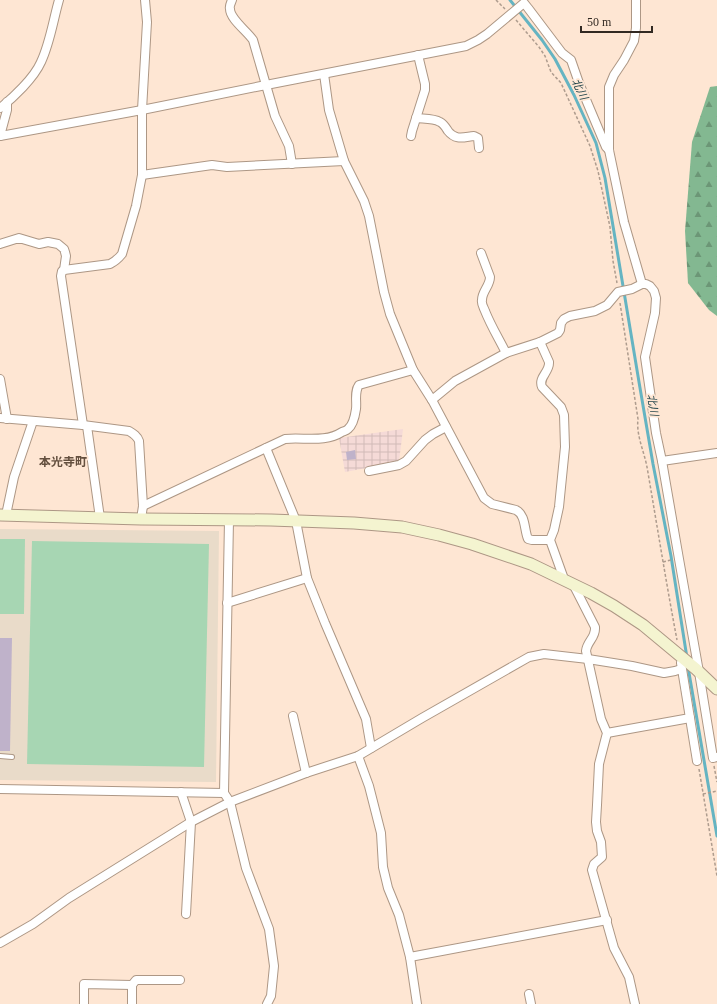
<svg xmlns="http://www.w3.org/2000/svg" width="717" height="1004" font-family="'Times New Roman','Noto Sans JP',serif">
<style>
.industrial{fill:url(#industrial-grid)}
.education{fill:#e9dbc9}
.forest{fill:url(#forest-firs)}
.park{fill:#a7d6b3}
.lines{fill:none;stroke-linecap:round;stroke-linejoin:round}
.stream{stroke:#65b4c2;stroke-width:3}
.building{fill:#bfb2ca}
.lane-casing{stroke:#ad9785;stroke-width:6}
.street-casing{stroke:#ad9785;stroke-width:10}
.secondary-casing{stroke:#ad9785;stroke-width:13}
.path{stroke:#ae9c8e;stroke-width:1.5;stroke-dasharray:3 2;stroke-linecap:butt}
.lane{stroke:#fff;stroke-width:4}
.street{stroke:#fff;stroke-width:8}
.secondary{stroke:#f4f4d0;stroke-width:11}
.labels{text-anchor:middle;stroke-width:3.5;stroke-linejoin:round;paint-order:stroke}
.water-label{font-size:11px;font-style:italic;fill:#1a3f46;stroke:#fee6d3}
.quarter-label{font-size:12px;font-weight:bold;fill:#64503f;stroke:#fee6d3}
</style>
<defs>
<pattern id="industrial-grid" width="8" height="8" patternUnits="userSpaceOnUse"><rect width="8" height="8" fill="#f5dad7"/><path d="M0 4h8M4 0v8" fill="none" stroke="#d2bbb8"/></pattern>
<pattern id="forest-firs" width="22" height="20" patternUnits="userSpaceOnUse"><rect width="22" height="20" fill="#83b891"/><path d="M5 1l3.5 6h-7zM16 11l3.5 6h-7z" fill="#6c9676"/></pattern>
</defs>
<rect width="100%" height="100%" fill="#fee6d3"/>
<polygon class="industrial" points="403,429 399,462 345,472 339,438"/>
<polygon class="education" points="0,529 219,531 216,782 0,780"/>
<polygon class="forest" points="717,86 717,316 709,310 688,283 685,231 692,142 710,87"/>
<g class="park">
<polygon points="0,539 25,539 24,614 0,614"/>
<polygon points="32,541 209,544 204,767 27,764"/>
</g>
<g class="lines">
<g class="stream">
<polyline points="510,0 542,40 555,59 574,95 596,143 605,178 639,382 653,464 671,556 687,658"/>
<polyline points="688,667 717,836"/>
</g>
</g>
<g class="building">
<polygon points="355,450 356,459 347,460 346,452"/>
<polygon points="0,638 12,638 10,751 0,751"/>
</g>
<g class="lines">
<g class="lane-casing">
<polyline id="lane" points="0,756 12,757"/>
</g>
<g class="street-casing">
<g id="street">
<path d="M232,0C231,3 229,6 230,9C230,19 247,31 253,40L275,116L289,146L292,164"/>
<polyline points="636,0 636,28 634,41 624,60 614,75 609,87 609,150 624,222 642,284"/>
<path d="M324,74L329,110L344,161L364,201L369,216L384,292L390,314L413,370L432,400L484,498L492,504L516,510C526,515 524,530 528,539L532,540H550"/>
<path d="M0,108C13,98 34,78 41,62C50,43 53,21 59,0"/>
<path d="M416,118C423,119 433,118 440,122C444,124 446,128 448,131C456,141 464,137 474,136L478,138L479,148"/>
<polyline points="0,136 142,110 266,85 466,46 478,40 487,34 524,3 528,8 562,53 571,60 579,83 606,147 609,150"/>
<polyline points="0,136 7,110 7,102"/>
<polyline points="411,136 412,131 425,90 425,84 418,55"/>
<polyline points="142,175 212,165 227,167 344,161"/>
<polyline points="0,244 19,238 39,244 48,242 58,244 64,249 65,252 66,256 64,270"/>
<path d="M481,253L490,277C490,286 482,291 482,300C481,304 484,308 485,311C491,326 499,339 506,353"/>
<path d="M540,342L549,362C550,372 538,377 542,387L561,407L564,415L565,447L559,507L554,530L550,540L564,579"/>
<polyline points="0,379 7,419"/>
<polyline points="432,400 455,381 506,353 540,342 558,333 560,330 561,323 564,319 570,316 595,311 607,305 618,292 632,289 642,284 646,284 650,286 654,291 656,298 655,313 645,357 656,433 662,461 679,559 699,672 713,758 717,757"/>
<path d="M0,418L83,425L129,431C134,434 137,436 139,441L143,506L141,519"/>
<path d="M83,425L61,276L62,271L64,270L110,264C116,261 118,259 122,254L136,206L142,175V110L147,22L145,0"/>
<polyline points="87,426 100,518"/>
<polyline points="266,448 296,521 307,578 325,623 366,719 371,748"/>
<polyline points="662,461 717,453"/>
<polyline points="369,471 399,465 406,461 425,440 433,434 446,427"/>
<path d="M143,506L285,439C304,437 325,443 342,432C344,431 346,431 348,429C353,425 355,416 356,409C357,401 354,392 359,385L413,370"/>
<polyline points="6,515 14,477 33,421"/>
<polyline points="229,520 224,793 230,802 246,868 269,929 274,966 271,996 267,1004"/>
<path d="M573,584L595,627C596,638 587,641 586,651L601,719L607,733L599,764L597,805L596,822L597,831L601,842L602,857L594,864L592,870L614,948L629,977L635,1004"/>
<polyline points="227,603 307,578"/>
<polyline points="681,663 697,761"/>
<polyline points="293,716 306,773"/>
<polyline points="607,733 690,718"/>
<polyline points="358,756 369,786 381,833 383,867 388,888 399,915 410,957 417,1004"/>
<polyline points="0,789 224,793"/>
<polyline points="181,792 191,822 186,914"/>
<polyline points="0,943 33,924 69,898 191,822 230,802 306,773 358,756 422,718 529,657 544,654 588,659 632,666 664,673 675,671 681,669"/>
<polyline points="410,957 607,920"/>
<polyline points="529,994 531,1004"/>
<polyline points="84,1004 84,984 132,985"/>
<polyline points="132,1004 132,985 136,980 180,980"/>
</g>
</g>
<g class="secondary-casing">
<polyline id="secondary" points="0,515 141,519 271,520 354,523 402,527 439,535 472,544 531,564 591,593 614,606 643,625 696,669 717,689"/>
</g>
<g class="path">
<polyline points="496,0 505,9"/>
<polyline points="516,20 539,47 545,56 551,72 561,83 590,146 598,171 610,227 613,261 617,283"/>
<path d="M620,303L638,419C636,435 644,451 647,467C657,525 666,582 677,640"/>
<polyline points="663,562 671,560"/>
<polyline points="714,766 717,782"/>
<polyline points="699,769 717,876"/>
<polyline points="703,794 717,791"/>
</g>
<use href="#lane" class="lane"/>
<use href="#street" class="street"/>
<use href="#secondary" class="secondary"/>
</g>
<g class="labels">
<g class="water-label">
<text transform="translate(580 89) rotate(64)" y="4">北川</text>
<text transform="translate(653 405) rotate(80)" y="4">北川</text>
</g>
<g class="quarter-label">
<text x="63" y="466">本光寺町</text>
</g>
</g>
<path d="M581 26v6h71v-6" fill="none" stroke="#322922" stroke-width="2"/>
<text x="587" y="26" font-size="12" fill="#322922" stroke="#fee6d3" stroke-width="3" paint-order="stroke">50 m</text>
</svg>
